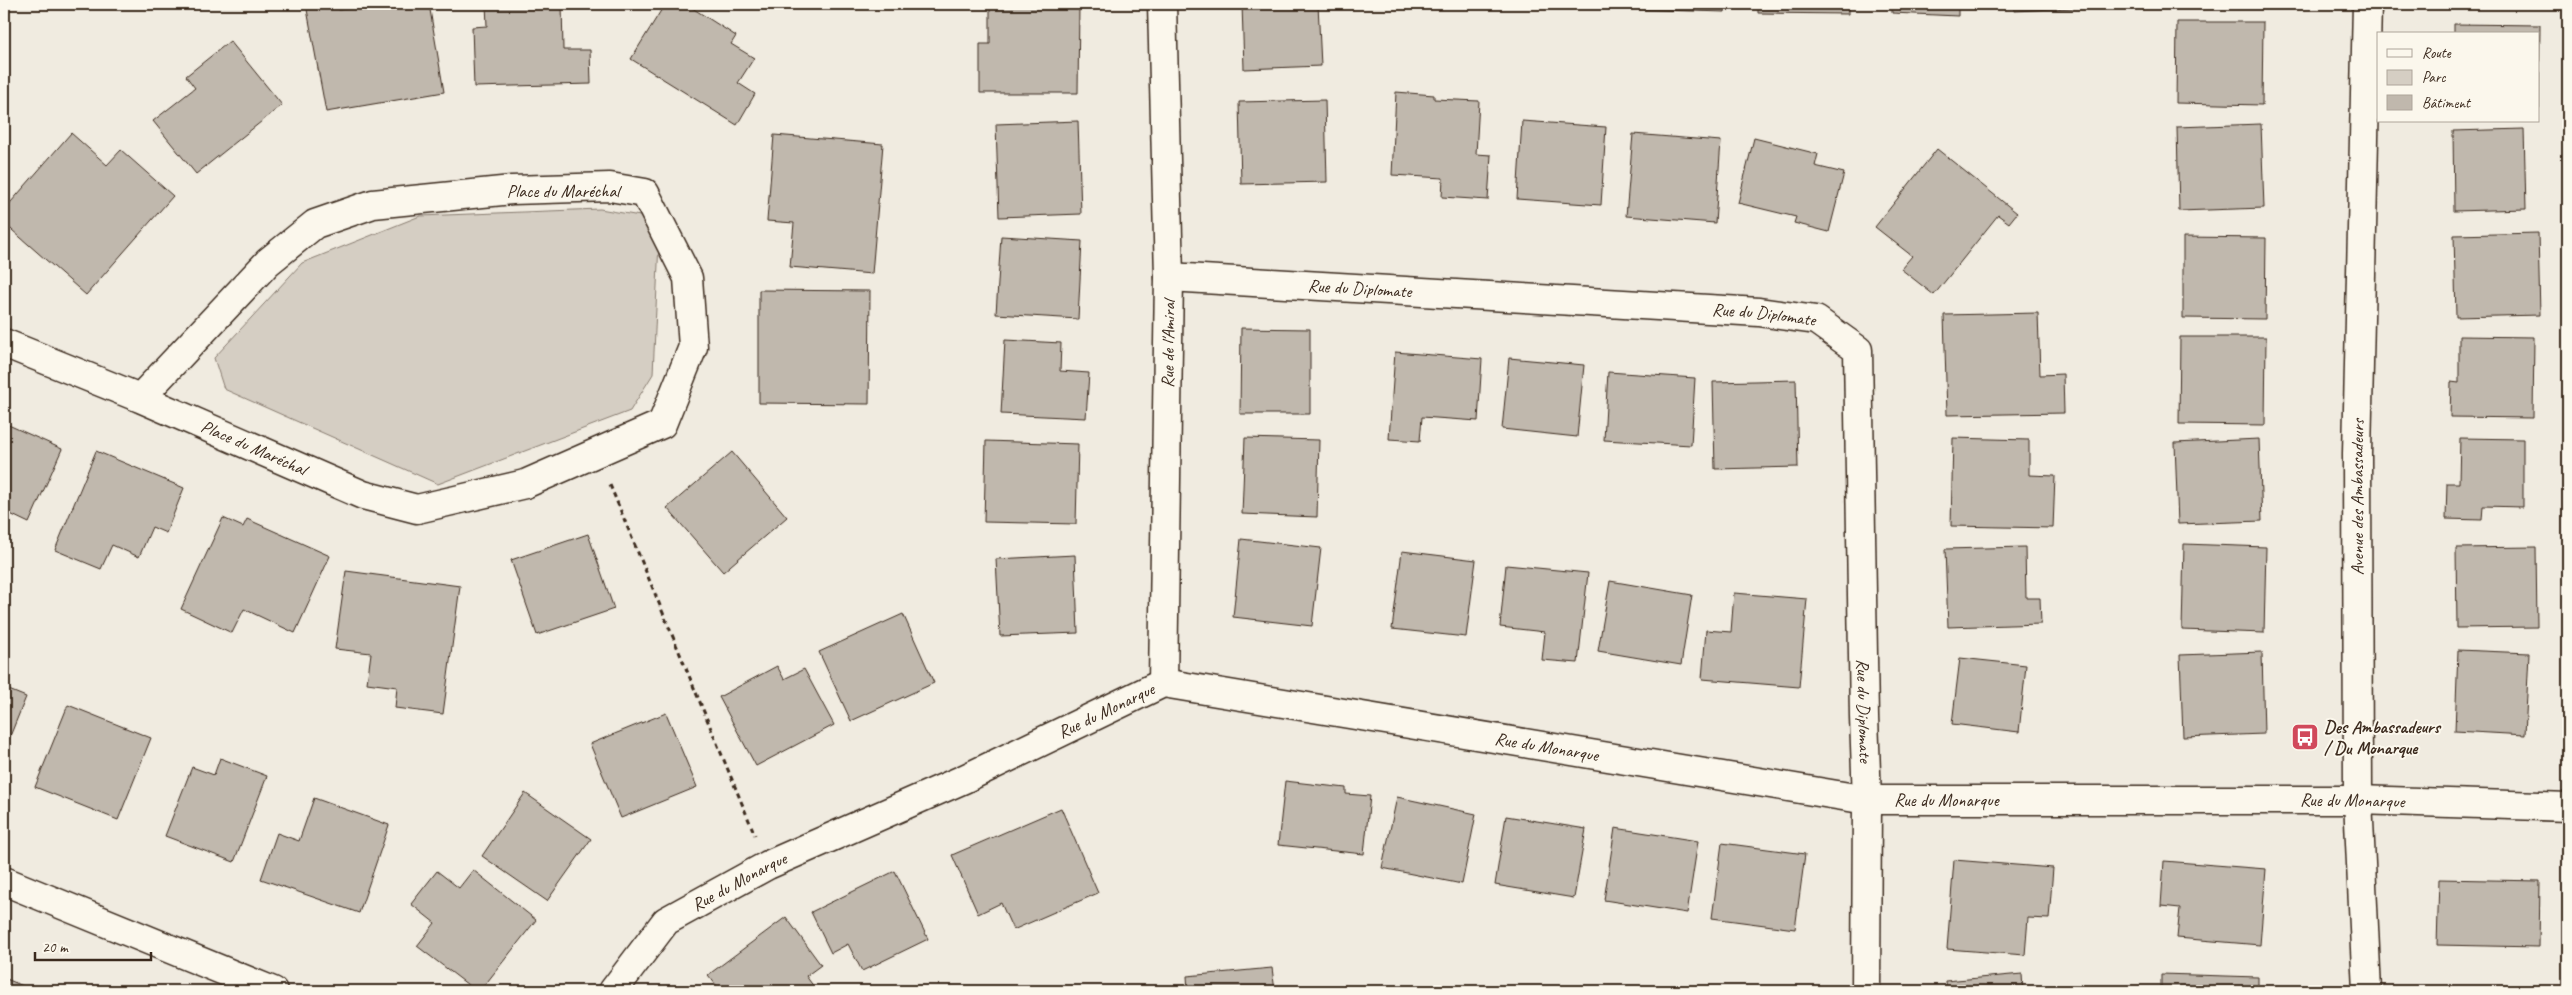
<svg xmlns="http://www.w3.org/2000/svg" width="2572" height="995" font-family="Caveat,sans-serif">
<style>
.green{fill:#d5cec3;stroke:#887c70}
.building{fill:#c0b8ad;stroke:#3b2a1e}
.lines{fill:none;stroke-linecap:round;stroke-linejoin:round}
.street-casing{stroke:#3b2a1e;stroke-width:31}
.secondary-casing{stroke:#3b2a1e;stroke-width:31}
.path{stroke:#3b2a1e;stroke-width:3;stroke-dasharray:5 4;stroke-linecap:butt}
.street{stroke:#fbf7ec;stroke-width:28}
.secondary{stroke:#fbf7ec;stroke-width:28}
.labels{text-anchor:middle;stroke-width:4;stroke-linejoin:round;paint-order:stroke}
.street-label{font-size:18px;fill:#3b2a1e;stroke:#fbf7ec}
.poi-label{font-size:18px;font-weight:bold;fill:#3b2a1e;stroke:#fbf7ec;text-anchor:start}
</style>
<rect width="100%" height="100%" fill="#f0ebe0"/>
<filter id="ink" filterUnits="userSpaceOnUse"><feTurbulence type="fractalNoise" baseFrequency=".02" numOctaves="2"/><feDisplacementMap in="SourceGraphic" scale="10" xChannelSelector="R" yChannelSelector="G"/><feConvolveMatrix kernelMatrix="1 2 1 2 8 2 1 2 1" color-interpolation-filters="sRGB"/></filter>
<g filter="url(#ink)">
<polygon class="green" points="600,209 640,216 659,242 653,374 630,411 438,484 224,389 214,358 302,263 420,216"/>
<g class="building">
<polygon points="306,4 338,4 339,10 377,4 429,4 444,92 326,112"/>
<polygon points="486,4 562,4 563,50 590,50 591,84 474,87 472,27 487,26"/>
<polygon points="665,4 686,4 736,36 731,44 754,58 738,83 755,94 737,125 631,59"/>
<polygon points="990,4 1079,4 1078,93 980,93 980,44 990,44"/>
<polygon points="1242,4 1318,4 1321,66 1244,69"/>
<polygon points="1577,4 1606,4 1606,7"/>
<polygon points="1628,4 1725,4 1725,12 1628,9"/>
<polygon points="1758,4 1848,4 1848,14 1758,13"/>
<polygon points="1892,4 1958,4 1958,16 1892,13"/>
<polygon points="2014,4 2094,4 2094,7 2014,11"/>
<polygon points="2177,22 2263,22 2262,105 2176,103"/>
<polygon points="2454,24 2540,25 2539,109 2538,34 2454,34"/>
<polygon points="230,41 282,105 196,174 153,121 195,88 186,76"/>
<polygon points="1396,92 1434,95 1434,99 1479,101 1476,154 1491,155 1488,200 1442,197 1443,178 1392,175"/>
<polygon points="1325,100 1327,182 1241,184 1239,102"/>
<polygon points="1078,121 1081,214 999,217 996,124"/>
<polygon points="1522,121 1606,127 1601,205 1517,199"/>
<polygon points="2261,124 2264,208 2179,211 2177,127"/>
<polygon points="2524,129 2526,209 2454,211 2453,131"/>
<polygon points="71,133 107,165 121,150 173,196 86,295 4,223 4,210"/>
<polygon points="1633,134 1721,141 1715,223 1626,216"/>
<polygon points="774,135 883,144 872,274 790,267 794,223 767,221"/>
<polygon points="1754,138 1818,154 1815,166 1844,173 1829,232 1794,223 1796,217 1738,203"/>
<polygon points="1937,149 2017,213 2009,223 1998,215 1934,295 1901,269 1912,256 1875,227"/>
<polygon points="2538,233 2540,315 2456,317 2454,235"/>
<polygon points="1001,236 1082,241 1078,319 996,314"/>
<polygon points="2183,237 2266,238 2265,319 2183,318"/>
<polygon points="759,290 870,291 869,404 759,403"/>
<polygon points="2038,313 2040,375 2063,374 2064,413 1947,415 1944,315"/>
<polygon points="1241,328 1310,329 1310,414 1240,414"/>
<polygon points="2459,336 2534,337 2533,418 2450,417 2451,382 2459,383"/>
<polygon points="2180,337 2266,337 2265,425 2179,424"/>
<polygon points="1005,340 1061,343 1060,371 1089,373 1086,418 1001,414"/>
<polygon points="1395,352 1482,359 1478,421 1422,417 1420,441 1389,439"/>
<polygon points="1509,358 1584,365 1577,437 1502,429"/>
<polygon points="1608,372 1695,378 1691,445 1604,440"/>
<polygon points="1796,380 1798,467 1715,469 1713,382"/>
<polygon points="4,423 62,449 29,523 4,511"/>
<polygon points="1245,438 1319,440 1317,517 1242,514"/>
<polygon points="1953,438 2029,440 2029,475 2055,476 2053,528 1951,526"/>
<polygon points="2460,438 2523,439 2523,507 2483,506 2482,520 2446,519 2447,483 2459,483"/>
<polygon points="2259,439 2262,521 2178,524 2175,443"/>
<polygon points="986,441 1078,444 1076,524 984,522"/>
<polygon points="96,451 184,488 166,533 152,527 139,557 112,545 101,569 55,550"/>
<polygon points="732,452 787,517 723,572 667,508"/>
<polygon points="223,518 243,527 247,519 330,556 295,633 244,609 232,633 181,609"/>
<polygon points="588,534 614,609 537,635 511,560"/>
<polygon points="1241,539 1321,548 1312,626 1233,617"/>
<polygon points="2184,544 2266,547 2264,633 2182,630"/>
<polygon points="2025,547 2026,598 2040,598 2041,624 1948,627 1945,549"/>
<polygon points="2536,547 2537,627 2457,628 2456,548"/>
<polygon points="1402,551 1476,560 1466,637 1392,629"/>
<polygon points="1075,555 1078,633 1000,636 996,559"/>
<polygon points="1506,565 1588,573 1578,663 1542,660 1545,632 1500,627"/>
<polygon points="346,571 460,586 443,714 395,708 397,687 367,683 371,653 335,649"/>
<polygon points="1610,581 1692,595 1681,665 1598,651"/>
<polygon points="1734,593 1807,599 1799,687 1702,679 1706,630 1731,632"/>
<polygon points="903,614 934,683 851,721 819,652"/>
<polygon points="2458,650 2529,653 2525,735 2455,731"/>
<polygon points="2262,652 2264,734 2183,737 2180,655"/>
<polygon points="1960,658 2026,665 2019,732 1952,724"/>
<polygon points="777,666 784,679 804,669 834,725 756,766 719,697"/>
<polygon points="4,688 26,697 4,751"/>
<polygon points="68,705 151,738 118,820 35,787"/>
<polygon points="666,713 697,787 621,818 590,744"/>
<polygon points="220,758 267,776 234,862 165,836 192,767 214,775"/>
<polygon points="1285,781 1346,788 1346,794 1370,796 1364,854 1278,845"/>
<polygon points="525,793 591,839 547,901 482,856"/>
<polygon points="1397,797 1476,814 1462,884 1382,868"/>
<polygon points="314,798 389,825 359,913 261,879 277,833 299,841"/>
<polygon points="1061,808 1098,893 1013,930 1001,903 978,914 952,855"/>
<polygon points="1506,816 1586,829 1574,898 1495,885"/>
<polygon points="1615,828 1698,841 1687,913 1604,900"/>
<polygon points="1722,843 1805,854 1795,929 1712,918"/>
<polygon points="1954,860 2053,868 2049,919 2028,918 2025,955 1947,949"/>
<polygon points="2164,861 2266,869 2260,945 2177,938 2180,908 2161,906"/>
<polygon points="473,870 536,920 480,991 476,991 417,946 435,923 411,904 437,871 459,888"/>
<polygon points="895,871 928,939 862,971 848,944 831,953 811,912"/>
<polygon points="2439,879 2540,881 2539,947 2437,945"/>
<polygon points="786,917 821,965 806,976 817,991 721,991 708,975"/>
<polygon points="2568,919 2568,960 2566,960"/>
<polygon points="1272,968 1275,991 1188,991 1187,976"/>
<polygon points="2022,974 2023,991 1947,991 1946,981"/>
<polygon points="2161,974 2258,977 2258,991 2161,991"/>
<polygon points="4,978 35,991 4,991"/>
<polygon points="1306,987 1330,991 1305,991"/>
</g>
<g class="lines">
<g class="street-casing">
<g id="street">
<polyline points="1162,4 1169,277 1163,683"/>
<path id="s1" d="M1169,277L1759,312L1816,320L1858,350L1864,717L1867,800L1866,991"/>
<path id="s2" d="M4,343L140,398L363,495L417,509L525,484L662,424L693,347L688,278L645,193L610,187L512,190L373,204L315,224L268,262L140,398"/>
<path id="s3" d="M613,991L666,921L768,865L964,779L1163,683L1867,800H2358L2568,807"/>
<path id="s4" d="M2367,991L2358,800L2357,454L2367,4"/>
</g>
</g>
<g class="secondary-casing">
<polyline id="secondary" points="4,881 273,991"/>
</g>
<polyline class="path" points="610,485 755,835"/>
<use href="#street" class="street"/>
<use href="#secondary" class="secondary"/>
</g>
</g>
<defs>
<g id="bus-square" transform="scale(1.4375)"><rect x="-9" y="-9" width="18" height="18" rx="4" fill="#d1495b" stroke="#fbf7ec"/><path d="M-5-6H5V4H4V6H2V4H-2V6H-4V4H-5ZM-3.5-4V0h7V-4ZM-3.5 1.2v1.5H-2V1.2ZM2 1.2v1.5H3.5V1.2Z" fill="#fff"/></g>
</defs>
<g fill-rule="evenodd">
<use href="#bus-square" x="2305" y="737"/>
</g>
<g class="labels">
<g class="street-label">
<text x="563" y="197">Place du Maréchal</text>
<text dy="6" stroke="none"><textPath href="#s1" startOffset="191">Rue du Diplomate</textPath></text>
<text dy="6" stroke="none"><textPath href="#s1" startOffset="596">Rue du Diplomate</textPath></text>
<text transform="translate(1168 344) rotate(-89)" y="6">Rue de l'Amiral</text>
<text dy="6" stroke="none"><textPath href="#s2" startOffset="271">Place du Maréchal</textPath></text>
<text dy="6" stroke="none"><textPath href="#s4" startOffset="494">Avenue des Ambassadeurs</textPath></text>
<text dy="6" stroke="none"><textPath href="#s3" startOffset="576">Rue du Monarque</textPath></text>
<text dy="6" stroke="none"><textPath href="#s1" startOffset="1061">Rue du Diplomate</textPath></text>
<text dy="6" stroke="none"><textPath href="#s3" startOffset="1028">Rue du Monarque</textPath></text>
<text dy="6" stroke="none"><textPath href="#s3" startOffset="1432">Rue du Monarque</textPath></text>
<text dy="6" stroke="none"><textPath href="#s3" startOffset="1838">Rue du Monarque</textPath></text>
<text dy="6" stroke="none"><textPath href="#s3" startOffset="171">Rue du Monarque</textPath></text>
</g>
<g class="poi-label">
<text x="2324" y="733">Des Ambassadeurs<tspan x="2324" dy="21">/ Du Monarque</tspan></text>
</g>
</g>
<rect width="2572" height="995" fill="none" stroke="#fbf7ec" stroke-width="20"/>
<rect x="10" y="10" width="2552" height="975" fill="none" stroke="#3b2a1e" stroke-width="2" filter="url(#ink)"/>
<rect x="2377" y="32" width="162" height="90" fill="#fbf7ec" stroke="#aea59a"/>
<rect x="2387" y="49" width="25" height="8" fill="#fbf7ec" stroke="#aea59a"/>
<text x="2422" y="58" font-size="15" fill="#3b2a1e">Route</text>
<rect x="2387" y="70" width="25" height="15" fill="#d5cec3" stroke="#aea59a"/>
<text x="2422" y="82" font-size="15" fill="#3b2a1e">Parc</text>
<rect x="2387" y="95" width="25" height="15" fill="#c0b8ad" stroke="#aea59a"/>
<text x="2422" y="108" font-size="15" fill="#3b2a1e">Bâtiment</text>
<path d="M35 952v8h116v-8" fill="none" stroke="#3b2a1e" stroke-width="2.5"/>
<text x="42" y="952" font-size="15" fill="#3b2a1e" stroke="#fbf7ec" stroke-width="4" paint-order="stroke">20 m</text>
</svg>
